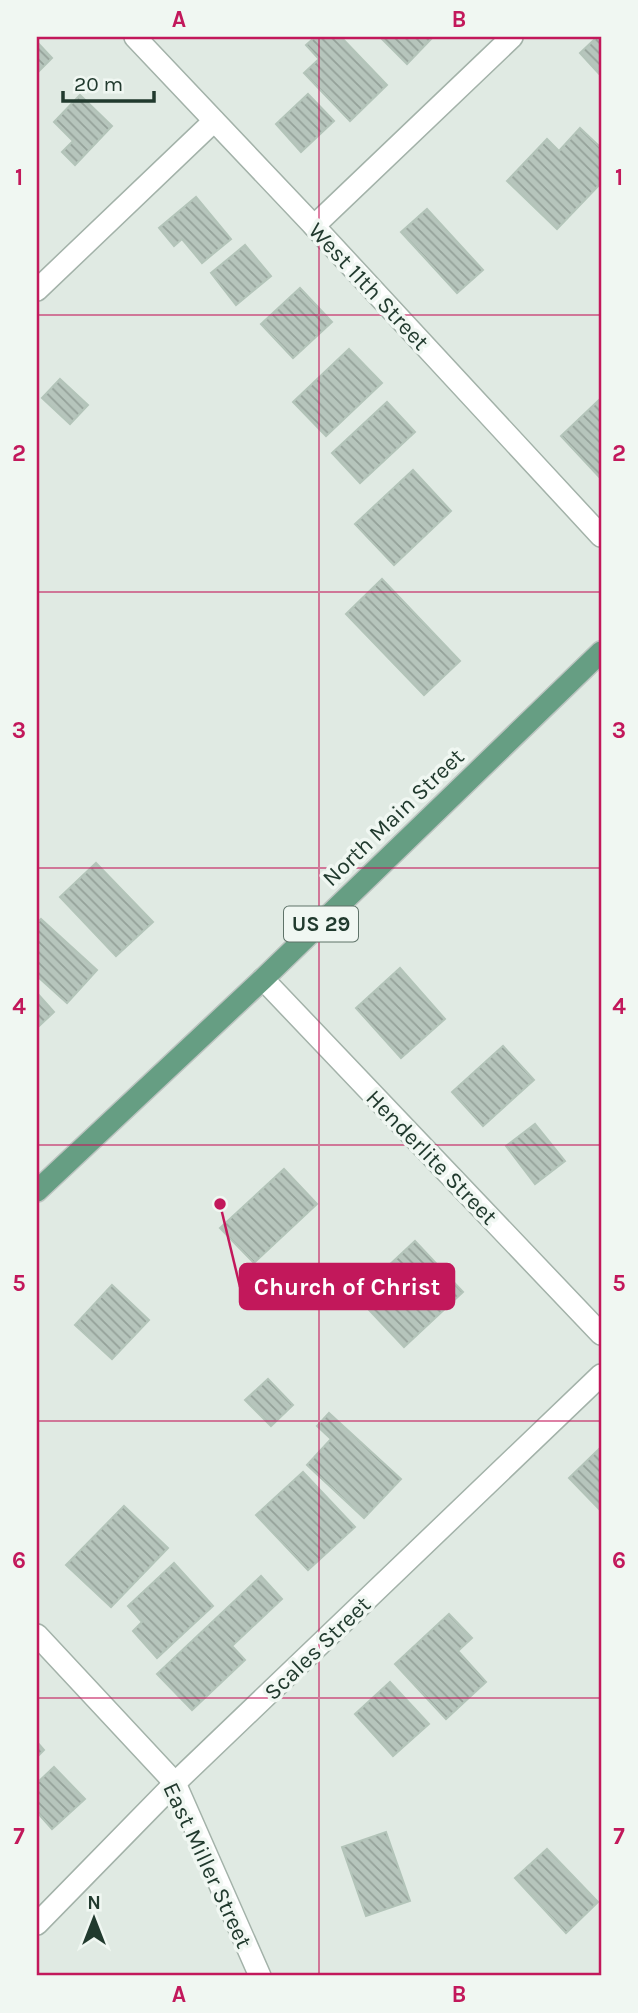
<svg xmlns="http://www.w3.org/2000/svg" width="638" height="2013" font-family="Karla,sans-serif">
<style>
.building{fill:url(#building-back-hatch);stroke:#b3c4b9;stroke-width:2}
.lines{fill:none;stroke-linecap:round;stroke-linejoin:round}
.minor-casing{stroke:#a3b2a9;stroke-width:24}
.major-casing{stroke:#bcc4c0;stroke-width:24}
.minor{stroke:#fff;stroke-width:21}
.major{stroke:#669e83;stroke-width:21}
.grid{fill:none;stroke:#c2185b;stroke-width:2;stroke-opacity:0.55}
.labels{text-anchor:middle;stroke-width:7;stroke-linejoin:round;paint-order:stroke}
.shield{fill:#f0f7f2;stroke:#5f7369;stroke-width:2}
.shield-label{font-size:21px;font-weight:bold;fill:#213a2e}
.street-label{font-size:23px;fill:#213a2e;stroke:#f0f7f2}
.leader{fill:none;stroke:#c2185b;stroke-width:2.5}
.callout-dot{fill:#c2185b;stroke:#f0f7f2;stroke-width:2.5}
.callout{fill:#c2185b;stroke:#c2185b;stroke-width:2.5}
.callout-label{font-size:24px;text-anchor:middle;font-weight:bold;fill:#fff}
.neatline{fill:none;stroke:#c2185b;stroke-width:2.5}
.grid-label{font-size:23px;text-anchor:middle;font-weight:bold;fill:#c2185b}
</style>
<defs>
<pattern id="building-back-hatch" width="6" height="6" patternUnits="userSpaceOnUse" patternTransform="scale(1.75)"><rect width="6" height="6" fill="#b6c5bc"/><path d="M-1 5l2 2M0 0l6 6M5-1l2 2" fill="none" stroke="#94a199"/></pattern>
</defs>
<rect width="100%" height="100%" fill="#e0eae3"/>
<g class="building">
<polygon points="315,37 341,37 387,85 350,121 304,73 319,59 306,45"/>
<polygon points="380,37 433,37 407,64"/>
<polygon points="597,37 601,37 601,76 580,53"/>
<polygon points="37,42 52,58 37,73"/>
<polygon points="308,94 334,121 301,152 276,124"/>
<polygon points="80,95 112,126 75,165 62,152 73,141 54,122"/>
<polygon points="580,128 601,148 601,183 557,229 507,181 547,139 559,151"/>
<polygon points="196,197 231,239 202,263 182,239 174,246 159,228"/>
<polygon points="427,209 483,270 457,293 401,232"/>
<polygon points="245,245 271,276 236,305 211,273"/>
<polygon points="300,288 332,322 293,358 261,324"/>
<polygon points="349,349 382,383 326,436 293,402"/>
<polygon points="60,379 88,405 70,424 42,398"/>
<polygon points="601,398 601,479 561,436"/>
<polygon points="387,402 415,432 360,483 332,453"/>
<polygon points="413,470 451,511 394,565 355,524"/>
<polygon points="382,579 460,661 424,695 346,614"/>
<polygon points="96,863 153,922 116,956 60,897"/>
<polygon points="41,919 97,970 67,1003 37,976 37,923"/>
<polygon points="400,968 445,1019 401,1058 356,1008"/>
<polygon points="37,993 54,1012 37,1028"/>
<polygon points="503,1046 534,1080 483,1126 452,1092"/>
<polygon points="535,1124 565,1161 535,1184 506,1146"/>
<polygon points="284,1169 317,1204 254,1263 220,1228"/>
<polygon points="415,1241 463,1292 404,1347 356,1296"/>
<polygon points="112,1285 149,1320 112,1359 75,1325"/>
<polygon points="268,1379 293,1405 271,1426 245,1400"/>
<polygon points="329,1413 401,1479 364,1518 307,1465 331,1439 317,1426"/>
<polygon points="601,1447 601,1511 569,1478"/>
<polygon points="303,1472 355,1527 308,1570 256,1515"/>
<polygon points="124,1506 168,1548 111,1607 66,1565"/>
<polygon points="174,1563 213,1606 157,1658 133,1631 142,1622 128,1606"/>
<polygon points="261,1576 282,1599 232,1646 245,1660 192,1710 157,1674"/>
<polygon points="449,1614 472,1638 458,1651 486,1682 446,1719 395,1664"/>
<polygon points="390,1682 429,1724 393,1756 355,1714"/>
<polygon points="37,1742 44,1750 37,1757"/>
<polygon points="54,1767 85,1799 52,1829 37,1812 37,1783"/>
<polygon points="386,1832 410,1901 366,1916 342,1847"/>
<polygon points="547,1849 598,1902 566,1933 515,1878"/>
</g>
<g class="lines">
<g class="minor-casing">
<g id="minor">
<polyline points="135,37 314,226 601,536"/>
<polyline points="314,226 512,37"/>
<polyline points="37,290 214,121"/>
<polyline points="263,979 601,1334"/>
<polyline points="37,1635 175,1783 260,1976"/>
<polyline points="37,1924 175,1783 601,1375"/>
</g>
</g>
<g class="major-casing">
<polyline id="major" points="37,1191 263,979 601,652"/>
</g>
<use href="#minor" class="minor"/>
<use href="#major" class="major"/>
</g>
<path class="grid" d="M319,37V1976M37,315H601M37,592H601M37,868H601M37,1145H601M37,1421H601M37,1698H601"/>
<g class="labels">
<rect class="shield" x="284" y="906.5" width="74" height="35" rx="5"/>
<g class="shield-label">
<text x="321" y="931">US 29</text>
</g>
<g class="street-label">
<text transform="translate(369 286) rotate(47)" y="8">West 11th Street</text>
<text transform="translate(393 817) rotate(-44)" y="8">North Main Street</text>
<text transform="translate(432 1157) rotate(46)" y="8">Henderlite Street</text>
<text transform="translate(317 1648) rotate(-44)" y="8">Scales Street</text>
<text transform="translate(208 1865) rotate(65)" y="8">East Miller Street</text>
</g>
</g>
<path class="leader" d="M220 1204L240 1287"/>
<circle class="callout-dot" cx="220" cy="1204" r="7"/>
<rect class="callout" x="240" y="1264" width="214" height="45" rx="7"/>
<g class="callout-label">
<text x="347" y="1295">Church of Christ</text>
</g>
<rect width="638" height="2013" fill="none" stroke="#f0f7f2" stroke-width="77"/>
<g transform="translate(94 1919)" stroke="#f0f7f2" stroke-width="5" paint-order="stroke">
<path d="M0-5L12 26L0 18L-12 26Z" fill="#213a2e"/>
<text y="-10" font-size="19" font-weight="bold" text-anchor="middle" fill="#213a2e">N</text>
</g>
<path d="M63 91v10h91v-10" fill="none" stroke="#213a2e" stroke-width="3.5"/>
<text x="74" y="91" font-size="21" fill="#213a2e" stroke="#f0f7f2" stroke-width="5" paint-order="stroke">20 m</text>
<rect x="38" y="38" width="562" height="1936" class="neatline"/>
<g class="grid-label">
<text x="179" y="27">A</text>
<text x="459" y="27">B</text>
<text x="19" y="185">1</text>
<text x="619" y="185">1</text>
<text x="19" y="461">2</text>
<text x="619" y="461">2</text>
<text x="19" y="738">3</text>
<text x="619" y="738">3</text>
<text x="19" y="1014">4</text>
<text x="619" y="1014">4</text>
<text x="19" y="1291">5</text>
<text x="619" y="1291">5</text>
<text x="19" y="1568">6</text>
<text x="619" y="1568">6</text>
<text x="19" y="1844">7</text>
<text x="619" y="1844">7</text>
<text x="179" y="2002">A</text>
<text x="459" y="2002">B</text>
</g>
</svg>
